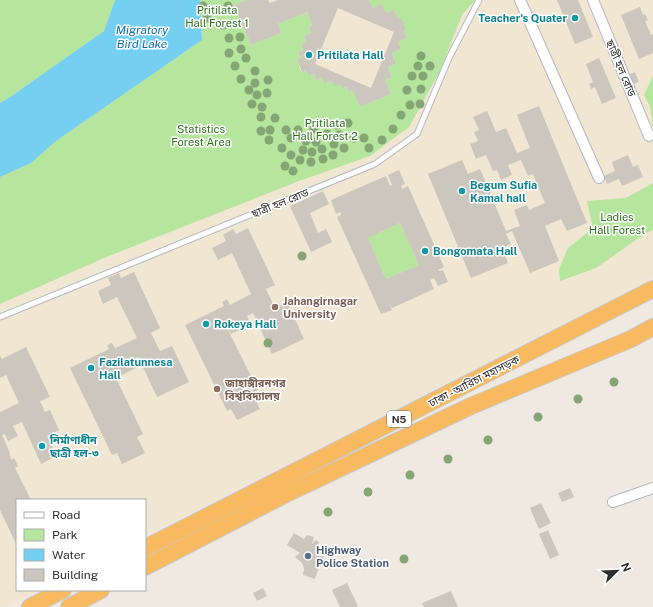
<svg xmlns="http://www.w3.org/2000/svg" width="653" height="607" font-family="'Public Sans','Noto Sans Bengali',sans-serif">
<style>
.education{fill:#f0e6d1}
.green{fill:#b6e59e}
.water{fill:#75cff0}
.building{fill:#cbc7bf;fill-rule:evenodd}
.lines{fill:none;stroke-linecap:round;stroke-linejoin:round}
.service-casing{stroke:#b4b7c1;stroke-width:7}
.minor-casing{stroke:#b4b7c1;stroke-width:12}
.trunk-casing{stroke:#c9c9c9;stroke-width:18}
.service{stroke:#fff;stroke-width:5}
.minor{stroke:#fff;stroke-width:10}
.trunk{stroke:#f8ba60;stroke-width:16}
.tree{fill:#84a574}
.culture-dot{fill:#0f9aa8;stroke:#fff;stroke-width:1.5}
.education-dot{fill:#8d6e63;stroke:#fff;stroke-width:1.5}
.service-dot{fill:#5c6f8a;stroke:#fff;stroke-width:1.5}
.labels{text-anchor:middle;stroke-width:3;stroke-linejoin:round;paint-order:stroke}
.shield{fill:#fff;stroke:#6d6d6d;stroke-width:1}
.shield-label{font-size:10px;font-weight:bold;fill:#2e2e2e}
.park-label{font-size:11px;fill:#2c6e1b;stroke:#fff}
.culture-label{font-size:11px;font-weight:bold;fill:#0d838f;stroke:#fff;text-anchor:start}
.street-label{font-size:11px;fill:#2e2e2e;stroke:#fff}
.education-label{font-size:11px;font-weight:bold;fill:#785e54;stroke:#fff;text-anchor:start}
.service-label{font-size:11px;font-weight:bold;fill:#4e5e75;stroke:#fff;text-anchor:start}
.water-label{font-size:12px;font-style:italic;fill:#0d6fa3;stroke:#fff}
</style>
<rect width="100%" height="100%" fill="#efe9e1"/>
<polygon class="education" points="0,0 653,0 653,278 145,536 145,500 17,500 17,590 39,590 5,607 0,607"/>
<g class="green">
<polygon points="0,0 115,0 104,31 13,95 0,103"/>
<polygon points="200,0 247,0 234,5 251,45 282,33 278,24 307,12 312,25 309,27 311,33 304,36 306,42 301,44 303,50 298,52 300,58 297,60 301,72 306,70 314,74 316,80 322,77 324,84 332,81 340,84 342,89 346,87 349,92 353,91 360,107 391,94 385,80 392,77 388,67 396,64 392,53 401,49 398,42 407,38 404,31 406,30 398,19 394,10 386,13 382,4 373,8 369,0 475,0 462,15 440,71 409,127 370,156 299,181 104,258 0,304 0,177 31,163 56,141 202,40"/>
<polygon points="653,76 653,127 650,106 644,95"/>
<polygon points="653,183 653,230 643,235 596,268 560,281 559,269 568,248 593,228 587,201 626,198"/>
<polygon points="400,223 419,265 386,279 368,238"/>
</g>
<polygon class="water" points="115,0 200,0 202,40 56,141 31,163 0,177 0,103 13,95 104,31"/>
<g class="building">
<path d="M247,0H268L270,3L278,0H369L373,8L382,4L386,13L394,10L398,19L401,18L406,30L404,31L407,38L398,42L401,49L392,53L396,64L388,67L392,77L385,80L391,94L360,107L353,91L349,92L346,87L342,89L340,84L334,86L332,81L324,84L322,77L316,80L314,74L309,76L306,70L302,72L297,60L300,58L298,52L303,50L301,44L306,42L304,36L311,33L309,27L312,25L307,12L278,24L282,33L251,45L234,5ZM338,8L394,32L371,88L315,64Z"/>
<polygon points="557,0 578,0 593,37 575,44"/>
<polygon points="640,7 643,15 645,14 648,20 645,21 651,35 653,34 653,53 639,59 621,15"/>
<polygon points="599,58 616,98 602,104 595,87 591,89 589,84 593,82 586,64"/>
<polygon points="635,72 639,82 631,85 627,76"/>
<polygon points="539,106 587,223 567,231 561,219 545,226 559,261 530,273 512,231 506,234 511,244 502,248 508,263 471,278 428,174 462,160 468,174 480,169 506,231 520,226 514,210 527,205 529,210 545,203 533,174 528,176 521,160 508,165 512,175 501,180 497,170 493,171 486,155 476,159 470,144 478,141 474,132 479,130 473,117 487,111 496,132 506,128 517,153 530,148 517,115"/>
<polygon points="628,155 633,167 638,165 643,177 622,186 619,179 607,184 604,176 615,171 612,162"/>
<path d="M399,170L405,184L401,186L402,189L408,186L444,267L438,270L439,271L443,270L448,282L438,286L434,278L430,280L434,289L392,308L388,301L392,310L381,314L337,217L341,215V212L336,214L331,200L386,176L390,186L392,185L388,175ZM400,223L419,265L386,279L368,238Z"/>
<polygon points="323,191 329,204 310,213 318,233 326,229 332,242 311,252 290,206"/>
<polygon points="248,228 275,285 266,289 275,308 287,302 304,339 272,354 253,313 247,316 251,325 231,334 225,324 258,390 252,393 260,409 237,420 231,409 227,411 185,325 224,306 222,302 227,299 230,305 251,294 232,253 218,260 212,248 226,241 223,235 233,229 236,234"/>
<polygon points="134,272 160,328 151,333 160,351 172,346 189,382 157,397 138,357 132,360 136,368 116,378 143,434 137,437 145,453 122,464 117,453 112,455 70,368 109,349 107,345 112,343 115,348 137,338 117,297 103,304 98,291 111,285 108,278 119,273 121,278"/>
<polygon points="26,347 50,397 40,401 45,412 50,410 59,430 47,436 57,456 41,464 22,422 13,426 18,436 8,441 5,434 2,435 9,451 11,460 14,458 18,466 15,468 31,500 17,500 17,546 0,510 0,412 19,403 6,375 0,378 0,356 2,359"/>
<polygon points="570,488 574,497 562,502 558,493"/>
<polygon points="541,503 551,523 539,529 530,508"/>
<polygon points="548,530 559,555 550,559 539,534"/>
<polygon points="294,533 304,539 307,535 314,537 312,544 316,540 319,542 316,550 322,548 323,552 317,555 324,557 322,565 319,567 315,579 303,575 304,569 302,563 295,557 300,553 287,545"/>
<polygon points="347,583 358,606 356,607 340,607 332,590"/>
<polygon points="263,588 267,596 257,601 253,593"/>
<polygon points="451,591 458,607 424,607 422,603"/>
</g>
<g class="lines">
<g class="service-casing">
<polyline id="service" points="0,317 375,164 417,134 449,58 479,0"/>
</g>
<g class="minor-casing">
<g id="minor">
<polyline points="520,0 599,178"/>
<polyline points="593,0 649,136"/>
<polyline points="613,502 653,488"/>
</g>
</g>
<g class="trunk-casing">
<g id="trunk">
<polyline points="145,548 653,289"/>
<polyline points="145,567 288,493 471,406 631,339 653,327"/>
<polyline points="30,607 63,590"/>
<polyline points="69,607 101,590"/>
</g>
</g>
<use href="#service" class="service"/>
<use href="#minor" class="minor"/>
<use href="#trunk" class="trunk"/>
</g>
<g class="tree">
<circle cx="203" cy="6" r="4.5"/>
<circle cx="228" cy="6" r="4.5"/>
<circle cx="207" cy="18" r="4.5"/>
<circle cx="223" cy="25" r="4.5"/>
<circle cx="240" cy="37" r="4.5"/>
<circle cx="229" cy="38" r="4.5"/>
<circle cx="241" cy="49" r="4.5"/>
<circle cx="229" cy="53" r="4.5"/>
<circle cx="421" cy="56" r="4.5"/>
<circle cx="246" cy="58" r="4.5"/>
<circle cx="235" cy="66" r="4.5"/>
<circle cx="418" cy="66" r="4.5"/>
<circle cx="430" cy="66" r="4.5"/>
<circle cx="255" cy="71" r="4.5"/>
<circle cx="412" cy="76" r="4.5"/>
<circle cx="423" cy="76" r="4.5"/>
<circle cx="241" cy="79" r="4.5"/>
<circle cx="268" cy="80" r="4.5"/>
<circle cx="255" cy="83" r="4.5"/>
<circle cx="421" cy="89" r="4.5"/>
<circle cx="249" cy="90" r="4.5"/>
<circle cx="407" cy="90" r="4.5"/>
<circle cx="267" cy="93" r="4.5"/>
<circle cx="257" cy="95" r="4.5"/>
<circle cx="252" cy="104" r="4.5"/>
<circle cx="420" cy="104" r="4.5"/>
<circle cx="410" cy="105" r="4.5"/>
<circle cx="262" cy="107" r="4.5"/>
<circle cx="401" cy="115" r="4.5"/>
<circle cx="261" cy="117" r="4.5"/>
<circle cx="275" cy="118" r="4.5"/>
<circle cx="348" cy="123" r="4.5"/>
<circle cx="325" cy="124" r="4.5"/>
<circle cx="337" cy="125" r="4.5"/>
<circle cx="314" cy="129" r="4.5"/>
<circle cx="393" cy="129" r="4.5"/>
<circle cx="270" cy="130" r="4.5"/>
<circle cx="286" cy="130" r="4.5"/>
<circle cx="298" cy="130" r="4.5"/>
<circle cx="261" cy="131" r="4.5"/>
<circle cx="327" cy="134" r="4.5"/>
<circle cx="339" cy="135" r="4.5"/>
<circle cx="291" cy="138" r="4.5"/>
<circle cx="354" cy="138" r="4.5"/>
<circle cx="364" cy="138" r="4.5"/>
<circle cx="269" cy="140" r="4.5"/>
<circle cx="382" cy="140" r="4.5"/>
<circle cx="306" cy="141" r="4.5"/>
<circle cx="316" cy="142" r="4.5"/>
<circle cx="334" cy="144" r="4.5"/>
<circle cx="282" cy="148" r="4.5"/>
<circle cx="344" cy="148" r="4.5"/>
<circle cx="369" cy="148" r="4.5"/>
<circle cx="322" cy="149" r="4.5"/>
<circle cx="303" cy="150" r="4.5"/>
<circle cx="312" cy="152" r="4.5"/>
<circle cx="291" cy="155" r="4.5"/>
<circle cx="333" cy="155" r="4.5"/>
<circle cx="323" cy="159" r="4.5"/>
<circle cx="300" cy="160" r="4.5"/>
<circle cx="311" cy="162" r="4.5"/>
<circle cx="285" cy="166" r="4.5"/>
<circle cx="293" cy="171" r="4.5"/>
<circle cx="302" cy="256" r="4.5"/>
<circle cx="268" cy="343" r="4.5"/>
<circle cx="614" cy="382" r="4.5"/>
<circle cx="578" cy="399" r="4.5"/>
<circle cx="538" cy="417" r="4.5"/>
<circle cx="488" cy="440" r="4.5"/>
<circle cx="448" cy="459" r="4.5"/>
<circle cx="410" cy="475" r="4.5"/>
<circle cx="368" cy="492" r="4.5"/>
<circle cx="328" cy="512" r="4.5"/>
<circle cx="404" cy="559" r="4.5"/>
</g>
<g class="culture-dot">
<circle cx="575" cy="18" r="4"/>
<circle cx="309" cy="55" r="4"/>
<circle cx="462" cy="191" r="4"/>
<circle cx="425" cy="251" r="4"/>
<circle cx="206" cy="324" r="4"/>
<circle cx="91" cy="368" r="4"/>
<circle cx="42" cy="446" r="4"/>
</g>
<g class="education-dot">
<circle cx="275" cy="307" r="4"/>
<circle cx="217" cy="389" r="4"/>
</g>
<circle class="service-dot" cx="308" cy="556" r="4"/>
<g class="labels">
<rect class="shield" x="387" y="411" width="24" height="16" rx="3"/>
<g class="shield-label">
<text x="399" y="423">N5</text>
</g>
<g class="park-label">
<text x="217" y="14">Pritilata<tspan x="217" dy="13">Hall Forest 1</tspan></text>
<text x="325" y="127">Pritilata<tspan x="325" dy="13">Hall Forest 2</tspan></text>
<text x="201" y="133">Statistics<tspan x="201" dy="13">Forest Area</tspan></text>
<text x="617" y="221">Ladies<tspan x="617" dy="13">Hall Forest</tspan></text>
</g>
<g class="culture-label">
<text x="567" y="22" text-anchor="end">Teacher's Quater</text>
<text x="317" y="59">Pritilata Hall</text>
<text x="470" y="189">Begum Sufia<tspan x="470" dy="13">Kamal hall</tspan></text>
<text x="433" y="255">Bongomata Hall</text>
<text x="214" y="328">Rokeya Hall</text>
<text x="99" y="366">Fazilatunnesa<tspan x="99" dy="13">Hall</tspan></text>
<text x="50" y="444">নির্মাণাধীন<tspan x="50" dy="13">ছাত্রী হল-৩</tspan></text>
</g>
<g class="street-label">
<text transform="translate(621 68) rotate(67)" y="4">ছাত্রী হল রোড</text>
<text transform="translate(280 203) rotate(-22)" y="4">ছাত্রী হল রোড</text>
<text transform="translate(474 381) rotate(-27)" y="4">ঢাকা - আরিচা মহাসড়ক</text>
</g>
<g class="education-label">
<text x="283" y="305">Jahangirnagar<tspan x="283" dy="13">University</tspan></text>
<text x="225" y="387">জাহাঙ্গীরনগর<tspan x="225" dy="13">বিশ্ববিদ্যালয়</tspan></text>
</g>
<g class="service-label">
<text x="316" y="554">Highway<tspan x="316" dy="13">Police Station</tspan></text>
</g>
<g class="water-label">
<text x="142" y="34">Migratory<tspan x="142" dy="14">Bird Lake</tspan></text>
</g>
</g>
<rect x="16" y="499" width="130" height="92" fill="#ffffff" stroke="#ababab"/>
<rect x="24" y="512" width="20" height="6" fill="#ffffff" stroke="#ababab"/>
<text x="52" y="519" font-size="12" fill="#2e2e2e">Road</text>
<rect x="24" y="529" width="20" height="12" fill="#b6e59e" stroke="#ababab"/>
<text x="52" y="539" font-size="12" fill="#2e2e2e">Park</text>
<rect x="24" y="549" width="20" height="12" fill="#75cff0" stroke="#ababab"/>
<text x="52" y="559" font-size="12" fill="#2e2e2e">Water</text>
<rect x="24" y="569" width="20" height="12" fill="#cbc7bf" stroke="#ababab"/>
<text x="52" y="579" font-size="12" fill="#2e2e2e">Building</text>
<g transform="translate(617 571) rotate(67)" stroke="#ffffff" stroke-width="3" paint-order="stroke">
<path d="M0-3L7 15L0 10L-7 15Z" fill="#2e2e2e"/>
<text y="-6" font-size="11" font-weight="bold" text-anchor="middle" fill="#2e2e2e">N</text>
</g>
</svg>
